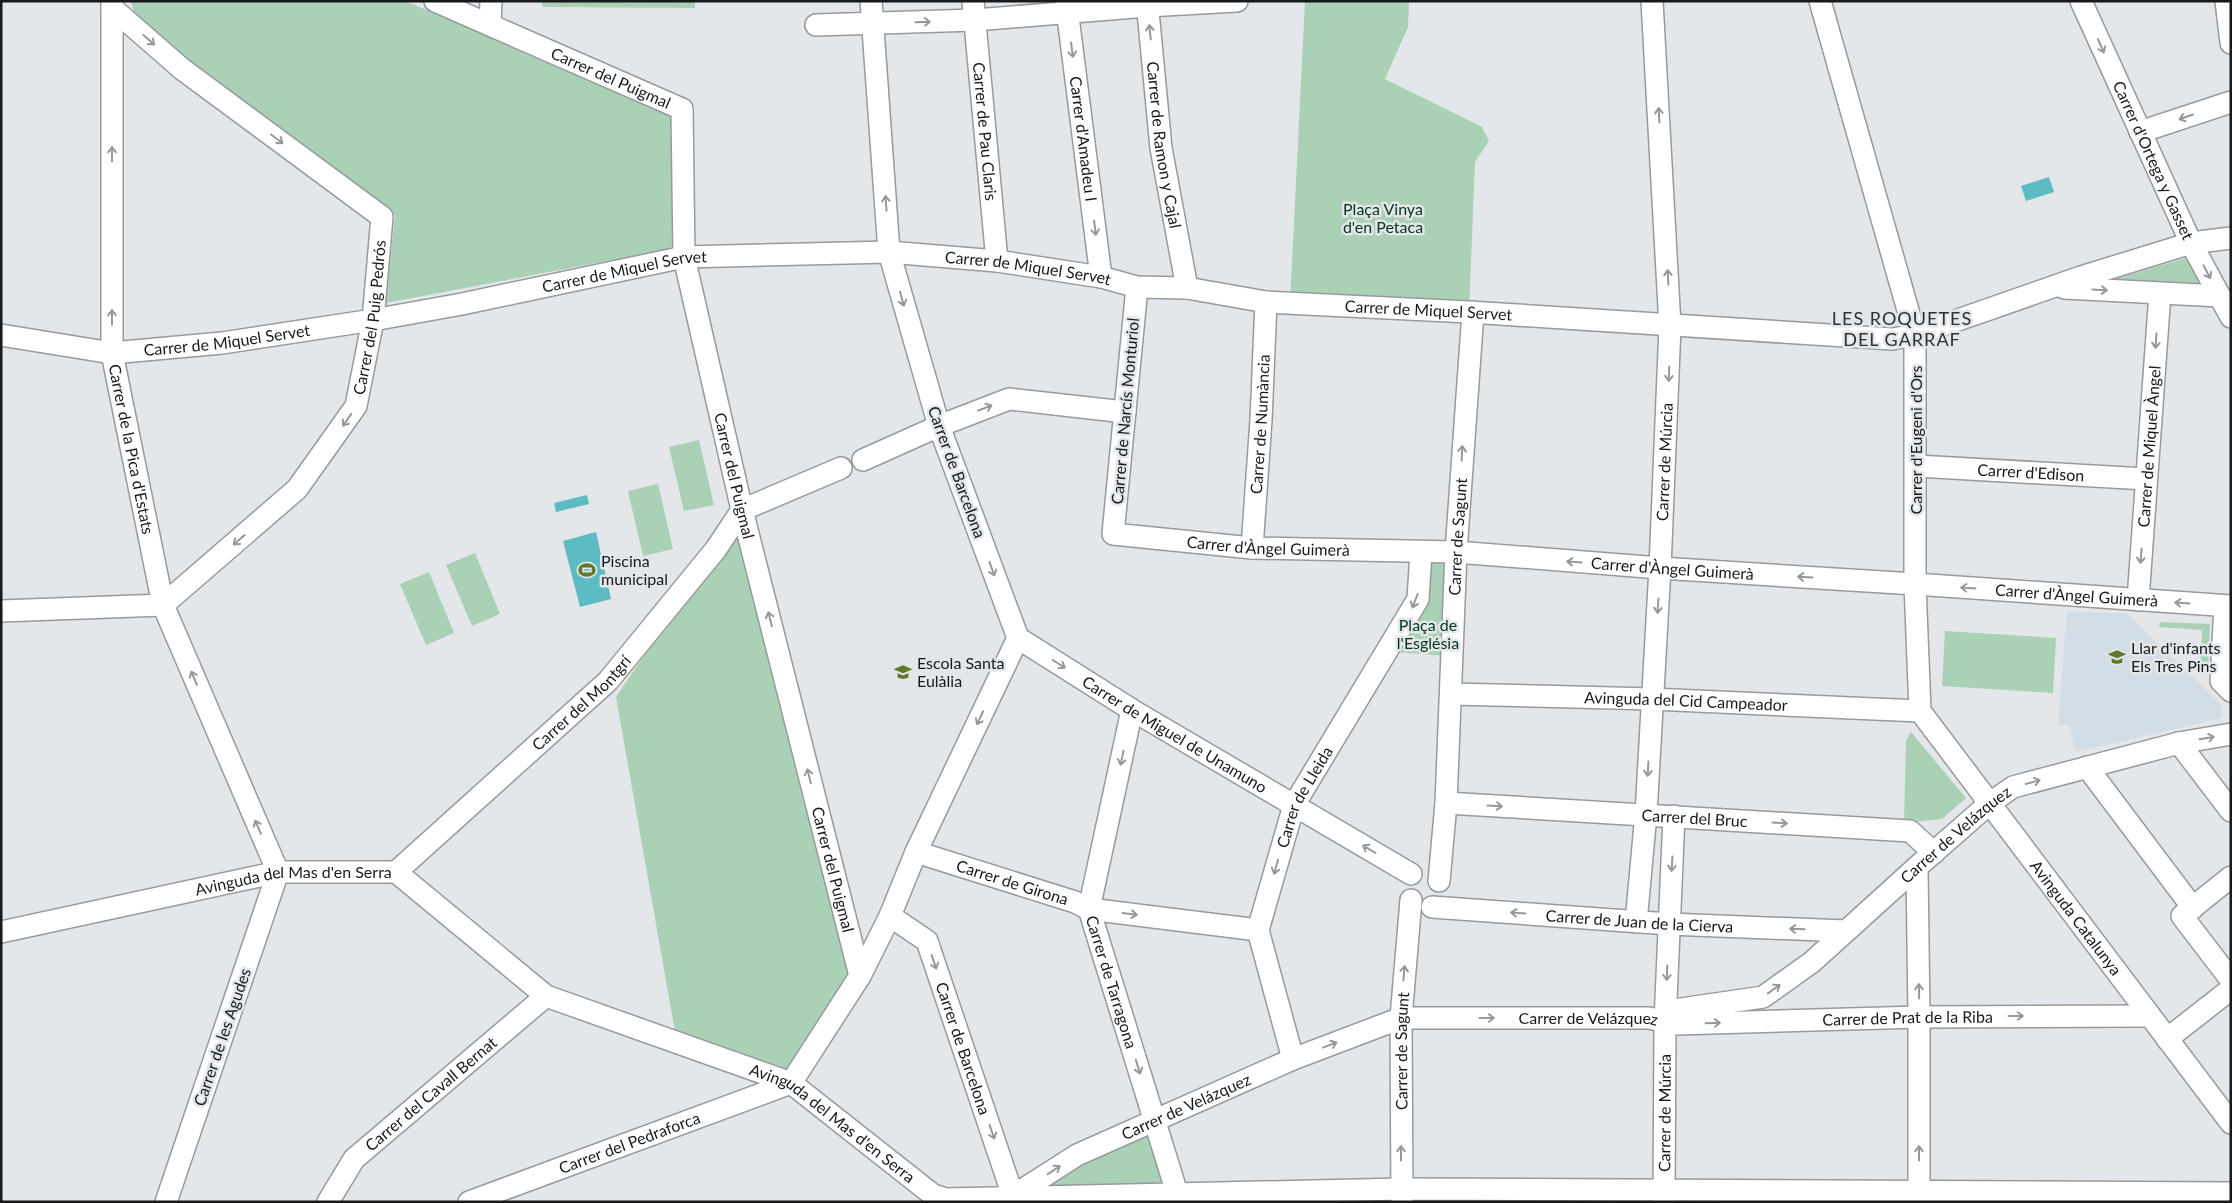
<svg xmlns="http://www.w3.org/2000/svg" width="2232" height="1203" font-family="Lato,sans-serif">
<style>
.built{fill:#d3dde6}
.green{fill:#aad0b5}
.water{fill:#5dbbc3}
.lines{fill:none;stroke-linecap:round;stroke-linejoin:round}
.street-casing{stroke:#979a9d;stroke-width:24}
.street{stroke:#fff;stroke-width:21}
.oneway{stroke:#979898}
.labels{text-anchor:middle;stroke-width:5;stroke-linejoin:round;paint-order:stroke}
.street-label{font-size:16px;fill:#18191b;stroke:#e3e7ea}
.park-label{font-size:16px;fill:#02361b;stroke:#e3e7ea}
.poi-label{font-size:16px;fill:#18191b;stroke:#e3e7ea;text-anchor:start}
.neighbourhood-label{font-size:18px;letter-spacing:1px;fill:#2e3133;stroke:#e3e7ea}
</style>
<rect width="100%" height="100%" fill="#e3e7ea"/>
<polygon class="built" points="2067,611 2127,614 2221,705 2222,718 2076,752 2069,725 2058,726"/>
<g class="green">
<polygon points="131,1 405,1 675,113 675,238 670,249 386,303 395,215 136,20"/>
<polygon points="542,1 695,1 695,8 542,7"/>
<polygon points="1305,1 1409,2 1408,27 1385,79 1482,127 1489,141 1475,162 1469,312 1290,303"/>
<polygon points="2186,258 2206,289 2105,282"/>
<polygon points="699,440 714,505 684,511 669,447"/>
<polygon points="658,484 673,549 643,556 628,491"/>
<polygon points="742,510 860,976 791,1083 677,1043 616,697"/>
<polygon points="475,553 500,614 472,626 446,565"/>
<polygon points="1426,560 1450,562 1447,656 1396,652"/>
<polygon points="429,572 454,633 426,645 400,584"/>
<polygon points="2160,622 2210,624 2208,671 2200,670 2202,630 2159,627"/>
<polygon points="1945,631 2056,638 2053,693 1942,686"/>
<polygon points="1911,732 1966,798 1942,819 1904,823 1906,741"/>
<polygon points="1155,1122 1177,1193 1013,1196"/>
</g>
<g class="water">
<polygon points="2049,177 2054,192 2026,201 2021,186"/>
<polygon points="587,495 589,504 556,512 554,503"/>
<polygon points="596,532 611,599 580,607 563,541"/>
</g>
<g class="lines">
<g class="street-casing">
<g id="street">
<path id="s1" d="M112,1V353L163,605L278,872L166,1202"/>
<path id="s2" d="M435,1L682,109L684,257L742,510L860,976"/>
<path id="s3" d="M973,1L997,261"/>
<path id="s4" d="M1066,1L1101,277"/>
<path id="s5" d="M1147,1L1161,148L1187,288"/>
<polyline points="1820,1 1915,335 1915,584 1920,711"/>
<path id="s6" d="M2081,1L2191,243L2231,317"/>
<polyline points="2226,1 2231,43"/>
<polyline points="490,25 491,1"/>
<polyline points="816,25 975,20 1147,6 1237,1"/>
<polyline points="2140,132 2231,102"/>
<path id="s7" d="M1137,287L1113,534L1252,548L1456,552L1660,568L1915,584L2231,606"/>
<polyline points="2064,288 2220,296"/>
<path id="s8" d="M1,335L112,353L222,343L373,320L462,304L684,257L889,252L997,261L1101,277L1137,287L1187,288L1266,302L1469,312L1892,339L1915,335L2081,277L2191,243L2231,238"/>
<polyline points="863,460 939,426 1009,399 1125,412"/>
<path id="s9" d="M1917,466L2146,479"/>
<polyline points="742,510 841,468"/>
<path id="s10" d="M1252,548L1261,420L1266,302"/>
<path id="s11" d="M2138,600L2160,293"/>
<polyline points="2225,606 2221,681 2231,691"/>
<path id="s12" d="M1,611L163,605L297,489L356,406L373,320L382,217L182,69L112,8"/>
<path id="s13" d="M1018,638L1132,710L1411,874"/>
<path id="s14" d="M1451,694L1652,699L1920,711"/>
<path id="s15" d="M1132,710L1089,909L1177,1193L1184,1202"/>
<path id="s16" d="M1920,711L2231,1123"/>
<polyline points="2179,743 2231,811"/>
<polyline points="2087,767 2193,908"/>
<path id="s17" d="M1446,803L1910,831L1934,853"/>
<path id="s18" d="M916,852L1075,902L1089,909L1258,930"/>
<polyline points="1917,867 1919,1017 1919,1202"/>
<path id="s19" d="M396,872L608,681L716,549L742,510"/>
<polyline points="2231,877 2182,916 2231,980"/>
<path id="s20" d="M1439,881L1446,803L1456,552L1473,312"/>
<path id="s21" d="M1432,907L1669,924L1846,931"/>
<path id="s22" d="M890,916L927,941L1013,1196L1077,1155L1293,1059L1401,1018H1649L1677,1024L1919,1017L2150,1016"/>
<path id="s23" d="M1636,922L1646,814L1660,568L1670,326L1652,1"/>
<path id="s24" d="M1,932L278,872H396L546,996L791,1083L933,1195L946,1199L1402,1189L2231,1193"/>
<path id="s25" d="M1665,1023L1674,1010L1763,997L1812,962L1917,867L1990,803L2013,787L2179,743L2231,734"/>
<polyline points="2167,1039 2231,989"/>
<path id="s26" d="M1293,1059L1258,930L1294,805L1418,599L1421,553"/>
<path id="s27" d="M328,1202L354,1159L546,996"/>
<path id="s28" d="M469,1202L791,1083L860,976L890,916L916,852L1018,638L939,426L889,252L871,1"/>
<path id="s29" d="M1402,1202L1401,1018L1411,900"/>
<path id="s30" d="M1664,1202L1665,1023L1674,816"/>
</g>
</g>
<use href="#street" class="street"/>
</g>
<defs><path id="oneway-shaft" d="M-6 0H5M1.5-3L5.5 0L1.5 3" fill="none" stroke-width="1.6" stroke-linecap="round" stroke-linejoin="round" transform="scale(1.25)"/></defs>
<g class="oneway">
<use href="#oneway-shaft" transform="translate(923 22) rotate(-2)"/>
<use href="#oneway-shaft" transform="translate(1150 32) rotate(-96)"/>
<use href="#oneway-shaft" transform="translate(149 40) rotate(41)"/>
<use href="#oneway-shaft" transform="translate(2101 46) rotate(66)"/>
<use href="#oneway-shaft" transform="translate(1072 50) rotate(83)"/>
<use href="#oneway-shaft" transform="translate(1659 115) rotate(-93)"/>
<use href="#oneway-shaft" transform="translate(2186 117) rotate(161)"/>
<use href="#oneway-shaft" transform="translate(277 139) rotate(37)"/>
<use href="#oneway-shaft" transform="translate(112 154) rotate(-90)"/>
<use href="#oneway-shaft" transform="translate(886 203) rotate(-94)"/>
<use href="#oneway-shaft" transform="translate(1095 228) rotate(83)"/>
<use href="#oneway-shaft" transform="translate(2207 272) rotate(62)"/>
<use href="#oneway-shaft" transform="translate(1668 277) rotate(-93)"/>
<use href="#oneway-shaft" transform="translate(2100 290) rotate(3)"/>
<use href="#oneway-shaft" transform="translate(902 299) rotate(74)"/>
<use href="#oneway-shaft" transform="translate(112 317) rotate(-90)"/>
<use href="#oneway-shaft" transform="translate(2156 341) rotate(94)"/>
<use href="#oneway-shaft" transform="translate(1669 374) rotate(92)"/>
<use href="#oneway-shaft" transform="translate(985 408) rotate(-21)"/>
<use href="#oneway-shaft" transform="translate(347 420) rotate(125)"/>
<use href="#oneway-shaft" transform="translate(1462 453) rotate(-87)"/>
<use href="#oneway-shaft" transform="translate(239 540) rotate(139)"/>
<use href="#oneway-shaft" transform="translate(2141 556) rotate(94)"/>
<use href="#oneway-shaft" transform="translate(1574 562) rotate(-176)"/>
<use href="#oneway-shaft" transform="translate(992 569) rotate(70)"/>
<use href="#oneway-shaft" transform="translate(1805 577) rotate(-177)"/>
<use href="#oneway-shaft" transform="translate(1968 588) rotate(-176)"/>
<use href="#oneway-shaft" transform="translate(1415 601) rotate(111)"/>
<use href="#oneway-shaft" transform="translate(2182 603) rotate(-176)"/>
<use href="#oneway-shaft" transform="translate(1658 606) rotate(93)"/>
<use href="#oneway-shaft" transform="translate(770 619) rotate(-104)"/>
<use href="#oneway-shaft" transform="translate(1059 664) rotate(32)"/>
<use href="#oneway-shaft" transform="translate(194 678) rotate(-113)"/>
<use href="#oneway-shaft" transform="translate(980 718) rotate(115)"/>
<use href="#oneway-shaft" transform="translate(2207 738) rotate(-10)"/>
<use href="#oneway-shaft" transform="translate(1122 758) rotate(102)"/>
<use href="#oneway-shaft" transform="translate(1648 769) rotate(93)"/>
<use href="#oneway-shaft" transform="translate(809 776) rotate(-104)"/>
<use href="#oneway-shaft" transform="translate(2033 782) rotate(-15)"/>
<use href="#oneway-shaft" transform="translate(1495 806) rotate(3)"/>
<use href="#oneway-shaft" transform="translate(1780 823) rotate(4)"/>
<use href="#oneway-shaft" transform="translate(258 827) rotate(-113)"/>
<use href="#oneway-shaft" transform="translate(1369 849) rotate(-149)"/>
<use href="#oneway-shaft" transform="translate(1672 864) rotate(93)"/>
<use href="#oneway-shaft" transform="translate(1276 867) rotate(106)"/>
<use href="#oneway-shaft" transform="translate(1518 913) rotate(-176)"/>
<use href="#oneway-shaft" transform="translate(1130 914) rotate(7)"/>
<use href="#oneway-shaft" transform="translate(1797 929) rotate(-178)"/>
<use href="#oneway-shaft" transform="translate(934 962) rotate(71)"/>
<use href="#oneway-shaft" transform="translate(1404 973) rotate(-85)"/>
<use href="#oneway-shaft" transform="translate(1667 973) rotate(92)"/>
<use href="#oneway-shaft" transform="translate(1774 989) rotate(-36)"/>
<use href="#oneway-shaft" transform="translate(1919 991) rotate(-91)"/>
<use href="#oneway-shaft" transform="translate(2016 1016)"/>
<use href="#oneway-shaft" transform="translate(1487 1018)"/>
<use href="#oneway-shaft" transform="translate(1713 1023) rotate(-2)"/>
<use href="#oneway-shaft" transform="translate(1330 1045) rotate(-21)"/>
<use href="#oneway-shaft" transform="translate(1138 1067) rotate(73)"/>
<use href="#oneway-shaft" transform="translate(992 1132) rotate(71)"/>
<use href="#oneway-shaft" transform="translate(1401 1153) rotate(-90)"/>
<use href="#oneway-shaft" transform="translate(1919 1153) rotate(-90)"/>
<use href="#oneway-shaft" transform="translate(1054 1170) rotate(-33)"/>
</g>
<defs>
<g id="stadium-bare" transform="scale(1.35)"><path d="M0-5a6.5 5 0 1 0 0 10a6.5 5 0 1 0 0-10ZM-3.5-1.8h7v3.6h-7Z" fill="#60782a" stroke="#e3e7ea" stroke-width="2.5" paint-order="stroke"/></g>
<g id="school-bare" transform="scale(1.35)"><path d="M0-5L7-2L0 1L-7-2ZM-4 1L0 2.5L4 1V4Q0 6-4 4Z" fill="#60782a" stroke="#e3e7ea" stroke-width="2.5" paint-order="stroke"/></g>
</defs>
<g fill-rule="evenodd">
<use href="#stadium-bare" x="587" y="570"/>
<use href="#school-bare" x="2117" y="657"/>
<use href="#school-bare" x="903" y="672"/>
</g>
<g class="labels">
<g class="street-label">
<text dy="6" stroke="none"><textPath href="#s2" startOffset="192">Carrer del Puigmal</textPath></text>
<text dy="6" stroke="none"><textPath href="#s3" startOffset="131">Carrer de Pau Claris</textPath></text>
<text dy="6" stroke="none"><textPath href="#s4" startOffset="139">Carrer d'Amadeu I</textPath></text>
<text dy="6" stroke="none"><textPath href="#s5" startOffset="145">Carrer de Ramon y Cajal</textPath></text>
<text dy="6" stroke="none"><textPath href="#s6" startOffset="175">Carrer d'Ortega y Gasset</textPath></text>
<text dy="6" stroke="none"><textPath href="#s8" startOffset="1038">Carrer de Miquel Servet</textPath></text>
<text dy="6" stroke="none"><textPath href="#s8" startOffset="632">Carrer de Miquel Servet</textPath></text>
<text dy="6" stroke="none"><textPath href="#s8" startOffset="1442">Carrer de Miquel Servet</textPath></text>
<text dy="6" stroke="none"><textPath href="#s12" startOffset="531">Carrer del Puig Pedrós</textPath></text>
<text dy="6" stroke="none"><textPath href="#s8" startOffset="228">Carrer de Miquel Servet</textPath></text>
<text transform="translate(1125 411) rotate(-85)" y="6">Carrer de Narcís Monturiol</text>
<text dy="6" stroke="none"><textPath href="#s10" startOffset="124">Carrer de Numància</textPath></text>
<text transform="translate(1916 440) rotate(-90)" y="6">Carrer d'Eugeni d'Ors</text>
<text dy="6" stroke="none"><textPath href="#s11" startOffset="154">Carrer de Miquel Àngel</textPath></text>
<text dy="6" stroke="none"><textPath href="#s1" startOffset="450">Carrer de la Pica d'Estats</textPath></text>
<text dy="6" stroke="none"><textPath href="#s23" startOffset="461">Carrer de Múrcia</textPath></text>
<text transform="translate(957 472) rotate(70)" y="6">Carrer de Barcelona</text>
<text dy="6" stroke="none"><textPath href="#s9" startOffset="114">Carrer d'Edison</textPath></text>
<text dy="6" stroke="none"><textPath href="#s2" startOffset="642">Carrer del Puigmal</textPath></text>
<text dy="6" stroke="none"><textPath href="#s20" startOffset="345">Carrer de Sagunt</textPath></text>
<text dy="6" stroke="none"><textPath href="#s7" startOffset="404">Carrer d'Àngel Guimerà</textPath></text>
<text dy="6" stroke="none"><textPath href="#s7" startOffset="809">Carrer d'Àngel Guimerà</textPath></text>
<text dy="6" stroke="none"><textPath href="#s7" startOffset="1214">Carrer d'Àngel Guimerà</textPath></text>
<text dy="6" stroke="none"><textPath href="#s19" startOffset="251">Carrer del Montgrí</textPath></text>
<text dy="6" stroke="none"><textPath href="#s14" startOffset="235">Avinguda del Cid Campeador</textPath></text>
<text dy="6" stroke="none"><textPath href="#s13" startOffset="184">Carrer de Miguel de Unamuno</textPath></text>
<text dy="6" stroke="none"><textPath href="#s26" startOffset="275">Carrer de Lleida</textPath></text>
<text dy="6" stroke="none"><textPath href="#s17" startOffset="249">Carrer del Bruc</textPath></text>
<text dy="6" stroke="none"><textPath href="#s25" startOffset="358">Carrer de Velázquez</textPath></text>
<text dy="6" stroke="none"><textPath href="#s2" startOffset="1048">Carrer del Puigmal</textPath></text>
<text dy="6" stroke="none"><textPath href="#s18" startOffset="101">Carrer de Girona</textPath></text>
<text dy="6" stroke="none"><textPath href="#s24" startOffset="298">Avinguda del Mas d'en Serra</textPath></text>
<text dy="6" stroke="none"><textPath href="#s16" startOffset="259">Avinguda Catalunya</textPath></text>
<text dy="6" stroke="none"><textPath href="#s21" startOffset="208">Carrer de Juan de la Cierva</textPath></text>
<text dy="6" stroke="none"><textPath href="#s15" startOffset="280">Carrer de Tarragona</textPath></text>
<text dy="6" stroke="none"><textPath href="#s22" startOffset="1249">Carrer de Prat de la Riba</textPath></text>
<text dy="6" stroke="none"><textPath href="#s22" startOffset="929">Carrer de Velázquez</textPath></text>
<text transform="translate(222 1037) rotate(-71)" y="6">Carrer de les Agudes</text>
<text dy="6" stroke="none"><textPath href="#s22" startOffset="158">Carrer de Barcelona</textPath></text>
<text dy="6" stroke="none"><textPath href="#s29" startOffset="151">Carrer de Sagunt</textPath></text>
<text dy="6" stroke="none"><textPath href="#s27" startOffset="151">Carrer del Cavall Bernat</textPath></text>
<text dy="6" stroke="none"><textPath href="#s22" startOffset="509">Carrer de Velázquez</textPath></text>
<text dy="6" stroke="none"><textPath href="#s30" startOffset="89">Carrer de Múrcia</textPath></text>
<text dy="6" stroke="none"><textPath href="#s24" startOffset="912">Avinguda del Mas d'en Serra</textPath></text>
<text dy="6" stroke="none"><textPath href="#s28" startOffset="171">Carrer del Pedraforca</textPath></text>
</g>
<g class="park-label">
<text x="1383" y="215">Plaça Vinya<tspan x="1383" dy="18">d'en Petaca</tspan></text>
<text x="1428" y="631">Plaça de<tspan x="1428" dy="18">l'Església</tspan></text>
</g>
<g class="poi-label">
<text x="601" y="567">Piscina<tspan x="601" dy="18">municipal</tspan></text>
<text x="2131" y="654">Llar d'infants<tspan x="2131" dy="18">Els Tres Pins</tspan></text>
<text x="917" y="669">Escola Santa<tspan x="917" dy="18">Eulàlia</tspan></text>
</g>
<g class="neighbourhood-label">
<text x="1902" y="325">LES ROQUETES<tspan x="1902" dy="21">DEL GARRAF</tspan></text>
</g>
</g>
<rect width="2232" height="1203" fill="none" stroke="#18191b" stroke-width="5"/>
</svg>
